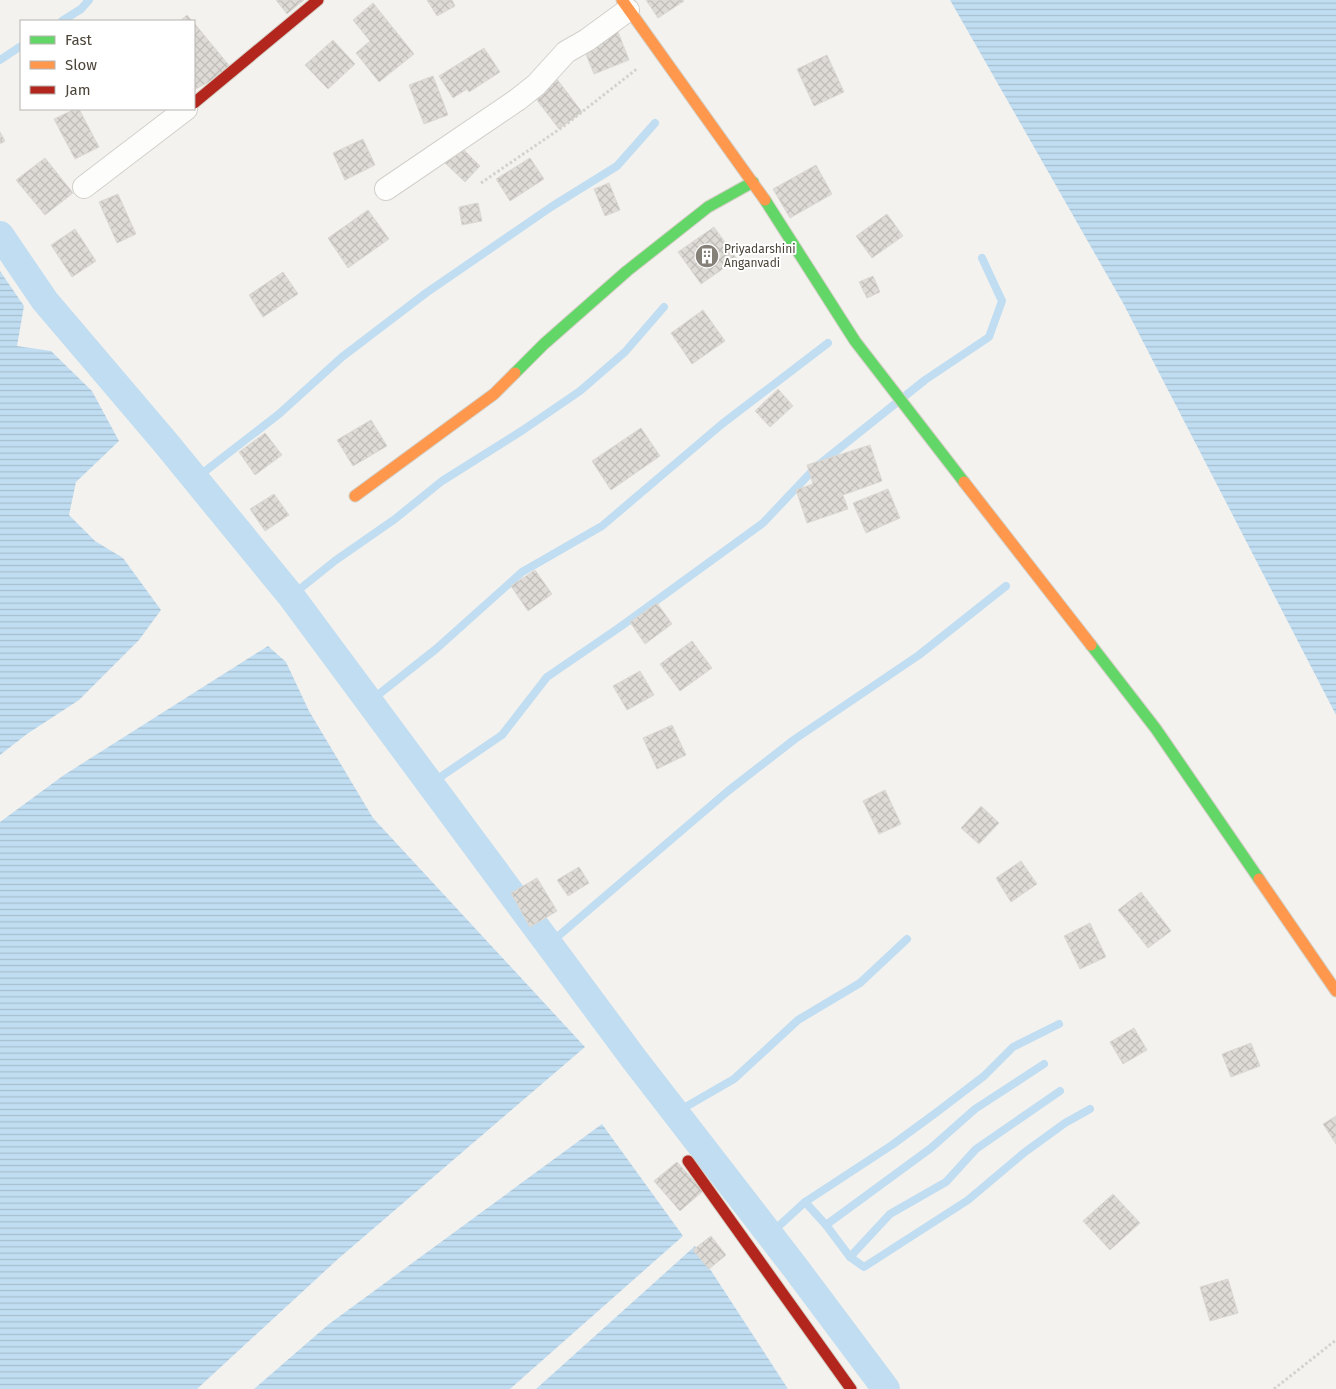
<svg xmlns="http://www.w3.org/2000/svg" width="1336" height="1389" font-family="'Fira Sans',sans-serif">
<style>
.water{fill:url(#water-rules)}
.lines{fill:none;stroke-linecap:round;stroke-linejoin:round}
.stream{stroke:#c0ddf1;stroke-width:8}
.canal{stroke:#c0ddf1;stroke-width:28}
.building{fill:url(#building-cross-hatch);stroke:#dcd9d4}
.street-casing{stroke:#d2d0cb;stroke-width:24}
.fast-casing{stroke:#d3cfc5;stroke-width:13}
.slow-casing{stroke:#d3cfc5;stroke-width:13}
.jam-casing{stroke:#d3cfc5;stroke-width:13}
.path{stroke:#d3d2cc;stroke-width:3;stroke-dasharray:2.5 2.5;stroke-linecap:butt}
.street{stroke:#fdfdfc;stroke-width:22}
.fast{stroke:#63d668;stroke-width:11}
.slow{stroke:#ff974d;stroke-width:11}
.jam{stroke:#b3261e;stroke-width:11}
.labels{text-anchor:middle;stroke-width:4;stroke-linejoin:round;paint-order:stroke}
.poi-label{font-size:12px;fill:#4b4439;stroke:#fff;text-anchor:start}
</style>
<defs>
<pattern id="water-rules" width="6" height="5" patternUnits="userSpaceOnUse" patternTransform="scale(1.25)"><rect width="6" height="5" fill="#c0ddf1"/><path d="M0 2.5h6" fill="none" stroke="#a6bfcf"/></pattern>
<pattern id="building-cross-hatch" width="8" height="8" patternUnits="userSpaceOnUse" patternTransform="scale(1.25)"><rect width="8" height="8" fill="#dedbd6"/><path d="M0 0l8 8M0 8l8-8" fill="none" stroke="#c0bdb8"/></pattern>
</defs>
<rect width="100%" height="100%" fill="#f4f2ee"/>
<g class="water">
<polygon points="950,0 1336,0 1336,715 1123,303"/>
<polygon points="0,271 24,306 17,346 51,351 92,391 119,441 76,482 69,515 95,541 123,558 161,610 139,640 79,700 27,734 0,755"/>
<polygon points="268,646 286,662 309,711 373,818 585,1047 338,1259 197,1389 0,1389 0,822 64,775"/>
<polygon points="602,1124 683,1236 510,1389 254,1389 329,1324"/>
<polygon points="695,1246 788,1389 536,1389"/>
</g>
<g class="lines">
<g class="stream">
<polyline points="62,21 81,9 89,0"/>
<polyline points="0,60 21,46"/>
<polyline points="195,479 279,414 342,357 426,293 551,207 617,166 655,123"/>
<polyline points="291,596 336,560 395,519 442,481 523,430 580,391 625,352 664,307"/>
<polyline points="369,702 436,649 522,572 602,526 722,424 828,343"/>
<polyline points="430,784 502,735 547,677 620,627 763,523 816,467 925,380 989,337 1002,301 982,258"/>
<polyline points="549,944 728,791 795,739 919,655 1006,586"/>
<polyline points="675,1113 734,1079 798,1020 860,983 907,939"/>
<polyline points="805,1202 892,1145 937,1112 984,1076 1013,1047 1059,1024"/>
<polyline points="826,1225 931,1148 975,1109 1044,1064"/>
<polyline points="769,1235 805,1202 826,1225 850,1257 864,1267 968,1200 1025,1152 1065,1123 1090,1109"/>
<polyline points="850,1257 890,1214 946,1182 976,1149 1060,1091"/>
</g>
<polyline class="canal" points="0,235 45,301 165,442 291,596 634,1059 794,1266 886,1389"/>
</g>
<g class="building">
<polygon points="276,0 304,0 287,14"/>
<polygon points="427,0 452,0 455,6 437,16"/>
<polygon points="646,0 683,0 684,1 658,18"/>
<polygon points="373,3 414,54 379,82 356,53 370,41 353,20"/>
<polygon points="187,15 192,21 180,21"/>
<polygon points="194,23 232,69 194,90"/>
<polygon points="616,27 629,60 594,74 581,42"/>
<polygon points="333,40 355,64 328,89 305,65"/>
<polygon points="484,48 500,72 469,92 467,89 453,98 439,76"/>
<polygon points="827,55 844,92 814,106 797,69"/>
<polygon points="553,74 582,112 559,129 530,91"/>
<polygon points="433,76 448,115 424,124 409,85"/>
<polygon points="75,109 79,109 99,147 75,159 54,119"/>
<polygon points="0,132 5,141 0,144"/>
<polygon points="363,139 375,165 345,180 333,153"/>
<polygon points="460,146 480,166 465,182 444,162"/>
<polygon points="45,158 73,193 45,215 16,180"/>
<polygon points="530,158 544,179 510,201 496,179"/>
<polygon points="816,165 832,194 790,218 773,189"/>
<polygon points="609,183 620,210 605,216 594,189"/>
<polygon points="118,194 136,234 117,243 99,202"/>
<polygon points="478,203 482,221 462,225 459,207"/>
<polygon points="368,210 389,239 348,268 328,238"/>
<polygon points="887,214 903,236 872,258 856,236"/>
<polygon points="714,227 737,259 701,284 678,252"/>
<polygon points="75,229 96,261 72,277 51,245"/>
<polygon points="283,272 298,294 263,317 249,295"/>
<polygon points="873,276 880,292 867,298 859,282"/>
<polygon points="703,310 725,341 692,364 671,333"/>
<polygon points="778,389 793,406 770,427 755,411"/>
<polygon points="371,420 387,446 353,466 337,440"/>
<polygon points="641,428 660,456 611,490 592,461"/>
<polygon points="265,433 282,455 255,475 239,452"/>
<polygon points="870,445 882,481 843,495 848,509 807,523 796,490 813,484 807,465"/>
<polygon points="888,489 900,518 866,533 853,503"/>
<polygon points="274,494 289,515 265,531 250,509"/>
<polygon points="535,570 552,594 528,611 511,586"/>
<polygon points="657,603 672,624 645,644 630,622"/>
<polygon points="692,641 712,668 680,691 660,664"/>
<polygon points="640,671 654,695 627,710 613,686"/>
<polygon points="672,725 686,755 657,769 643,738"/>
<polygon points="885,790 901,824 879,834 863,801"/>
<polygon points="981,806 999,823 979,844 961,828"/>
<polygon points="1021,861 1037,884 1011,902 996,878"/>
<polygon points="579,867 589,883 568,896 557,880"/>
<polygon points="537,878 557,911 530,927 511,893"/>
<polygon points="1141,892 1171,931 1148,948 1118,910"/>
<polygon points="1090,923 1106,957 1080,969 1064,936"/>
<polygon points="1134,1028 1147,1050 1123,1064 1110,1042"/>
<polygon points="1251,1043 1260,1066 1231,1077 1222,1054"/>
<polygon points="1336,1116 1336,1144 1323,1124"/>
<polygon points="677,1162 703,1191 680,1211 654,1181"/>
<polygon points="1113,1194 1140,1223 1110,1250 1083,1221"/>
<polygon points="711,1236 726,1255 709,1269 693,1250"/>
<polygon points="1228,1279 1238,1313 1210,1321 1200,1287"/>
</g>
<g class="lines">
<g class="street-casing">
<g id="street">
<polyline points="84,187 186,109"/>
<polyline points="386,189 517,100 536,85 566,52 587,40 628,10"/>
</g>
</g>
<g class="fast-casing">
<g id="fast">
<polyline points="765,200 855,341 964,482"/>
<polyline points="515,373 544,344 627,271 708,207 753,182"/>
<polyline points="1091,645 1156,729 1259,879"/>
</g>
</g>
<g class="slow-casing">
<g id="slow">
<polyline points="622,0 765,200"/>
<polyline points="964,482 1091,645"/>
<polyline points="355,496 494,394 515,373"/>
<polyline points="1259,879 1336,991"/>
</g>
</g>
<g class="jam-casing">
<g id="jam">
<polyline points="194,103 318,0"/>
<polyline points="688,1161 851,1389"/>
</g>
</g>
<g class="path">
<polyline points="481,183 564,126 638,68"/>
<polyline points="1274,1389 1336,1340"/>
</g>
<use href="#street" class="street"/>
<use href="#fast" class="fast"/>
<use href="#slow" class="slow"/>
<use href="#jam" class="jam"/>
</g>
<defs>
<g id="building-disc" transform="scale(1.25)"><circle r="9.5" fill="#868178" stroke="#fff"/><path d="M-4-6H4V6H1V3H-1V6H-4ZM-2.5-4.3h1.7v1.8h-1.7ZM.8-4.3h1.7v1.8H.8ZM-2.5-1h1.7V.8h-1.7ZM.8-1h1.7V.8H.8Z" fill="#fff"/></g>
</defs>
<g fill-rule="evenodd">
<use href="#building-disc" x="707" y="256"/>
</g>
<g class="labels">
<g class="poi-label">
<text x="724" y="253">Priyadarshini<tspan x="724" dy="14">Anganvadi</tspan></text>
</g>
</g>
<rect x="20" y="20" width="175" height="90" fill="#ffffff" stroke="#b7b4b0"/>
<rect x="30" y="36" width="25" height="8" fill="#63d668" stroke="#b7b4b0"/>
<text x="65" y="45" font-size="15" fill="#4b4439">Fast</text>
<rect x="30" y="61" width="25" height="8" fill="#ff974d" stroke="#b7b4b0"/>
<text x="65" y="70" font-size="15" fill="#4b4439">Slow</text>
<rect x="30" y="86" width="25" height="8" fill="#b3261e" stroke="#b7b4b0"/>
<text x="65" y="95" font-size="15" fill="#4b4439">Jam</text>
</svg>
